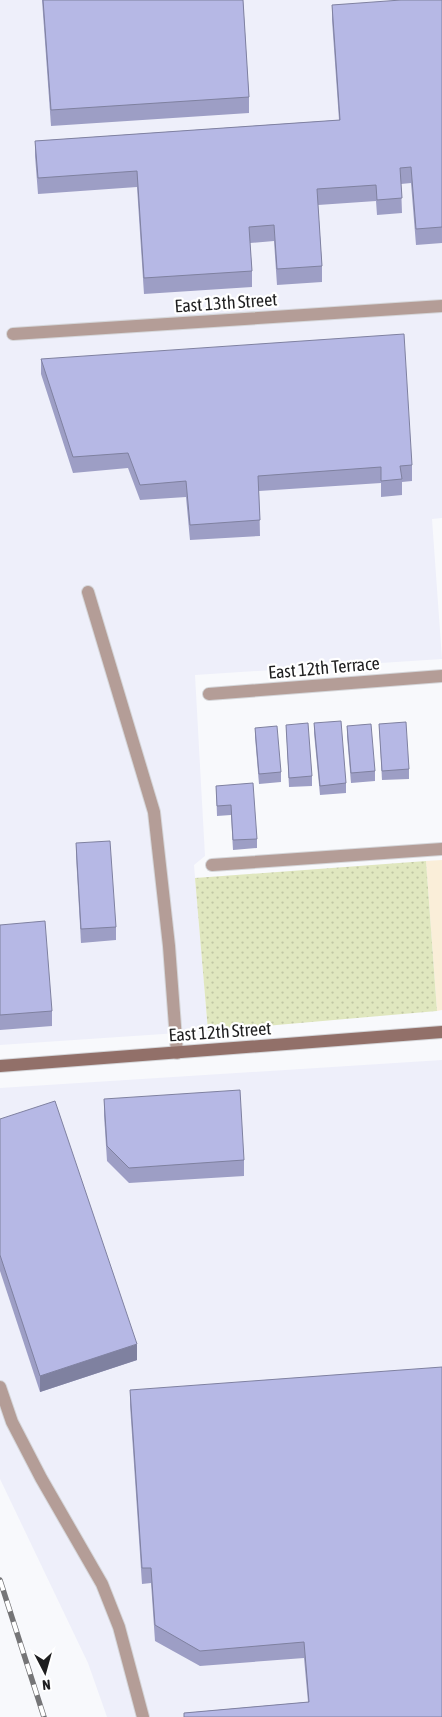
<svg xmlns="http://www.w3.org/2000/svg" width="442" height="1717" font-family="'Asap Condensed',sans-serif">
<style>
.commercial{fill:#faeed9}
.built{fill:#eeeffa}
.grass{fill:url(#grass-dots)}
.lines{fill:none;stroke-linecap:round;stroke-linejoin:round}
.lane-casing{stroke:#d5d6d9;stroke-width:14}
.street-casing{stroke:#d5d6d9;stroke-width:14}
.secondary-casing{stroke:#d5d6d9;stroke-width:14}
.lane{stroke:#b49d97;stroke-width:12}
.street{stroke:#b49d97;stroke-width:12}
.secondary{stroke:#927069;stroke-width:12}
.rail-casing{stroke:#757577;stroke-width:5.5}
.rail{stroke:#fff;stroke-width:4;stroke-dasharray:11;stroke-linecap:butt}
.wall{fill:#9d9ec5}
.shaded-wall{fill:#7f81a0}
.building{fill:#b6b8e5;stroke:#7f81a0}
.labels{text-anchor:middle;stroke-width:4.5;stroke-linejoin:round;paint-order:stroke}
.street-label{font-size:18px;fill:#1e1e1f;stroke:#fff}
</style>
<defs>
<pattern id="grass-dots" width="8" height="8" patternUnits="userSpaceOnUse" patternTransform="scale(1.25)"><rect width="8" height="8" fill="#e0e7bf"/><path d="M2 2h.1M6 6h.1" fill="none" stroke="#c0c6a4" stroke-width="1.8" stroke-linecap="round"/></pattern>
</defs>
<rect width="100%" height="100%" fill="#f8f9fc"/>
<polygon class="commercial" points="442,860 442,1010 437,1011 426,861"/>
<g class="built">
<polygon points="0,0 442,0 442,518 432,519 442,659 195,675 205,856 194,865 208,1031 0,1045"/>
<polygon points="442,1060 442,1717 107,1717 88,1663 0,1479 0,1088"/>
</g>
<polygon class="grass" points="426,861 437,1011 208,1031 195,878"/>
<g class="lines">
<g class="lane-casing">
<g id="lane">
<polyline points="88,592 154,812 169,946 177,1053"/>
<polyline points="212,865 442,849"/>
<polyline points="0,1387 12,1422 41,1478 102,1584 119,1627 143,1717"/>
</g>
</g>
<g class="street-casing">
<g id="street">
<polyline points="13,334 442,306"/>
<polyline points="209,694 442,676"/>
</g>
</g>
<g class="secondary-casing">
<polyline id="secondary" points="0,1066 442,1032"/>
</g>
<use href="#lane" class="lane"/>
<use href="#street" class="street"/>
<use href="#secondary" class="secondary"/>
<g class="rail-casing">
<polyline id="rail" points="0,1580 44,1717"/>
</g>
<use href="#rail" class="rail"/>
</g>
<g class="wall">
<polygon points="42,0 243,0 249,97 249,113 51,126"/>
<polygon points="442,0 442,243 416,245 411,183 401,184 402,213 377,215 376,201 318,205 322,266 322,282 277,285 274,241 250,243 252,271 252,287 144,294 137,187 38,194 35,156 35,141 339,120 332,20 332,5"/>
<polygon points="41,359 412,465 412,481 402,482 402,495 381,497 381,483 259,491 260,536 190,540 186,497 140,500 128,468 73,473 41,374"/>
<polygon points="314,723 346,783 346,793 320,795 314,733"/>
<polygon points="379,724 409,769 409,779 382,780"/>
<polygon points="286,725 312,776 312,786 289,787"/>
<polygon points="347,726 375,771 375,781 351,783 347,736"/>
<polygon points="255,728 281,772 281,782 259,784 255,737"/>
<polygon points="216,786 257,839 257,848 233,850 231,815 217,816"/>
<polygon points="76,843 116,927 116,940 81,943 76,856"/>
<polygon points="0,925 52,1011 52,1026 0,1030"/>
<polygon points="104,1099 244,1160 244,1176 129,1183 107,1161 104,1115"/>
<polygon points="0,1119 137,1360 40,1392 0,1271"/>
<polygon points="130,1390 442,1717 184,1717 184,1713 308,1702 304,1658 200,1666 155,1641 151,1583 142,1584 130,1405"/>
</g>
<polygon class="shaded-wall" points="137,1344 137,1360 40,1392 40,1376"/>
<g class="building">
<polygon points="43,0 243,0 249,97 51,110"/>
<polygon points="401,0 442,0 442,227 416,229 411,167 400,168 402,198 377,200 376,185 317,189 322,266 277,269 274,225 249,227 252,271 144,278 137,171 38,178 35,141 340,120 332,5"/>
<polygon points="404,334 412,465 400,466 402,479 381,481 381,467 258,476 260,520 190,525 186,481 140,485 128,453 73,457 41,359"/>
<polygon points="341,721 346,783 320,786 314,723"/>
<polygon points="406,722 409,769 382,771 379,724"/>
<polygon points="308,723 312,776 289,778 286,725"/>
<polygon points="371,724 375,771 351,773 347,726"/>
<polygon points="277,726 281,772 259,774 255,728"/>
<polygon points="253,783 257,839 233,840 231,805 217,806 216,786"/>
<polygon points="110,841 116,927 81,929 76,843"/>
<polygon points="45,921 52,1011 0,1015 0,925"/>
<polygon points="240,1090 244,1160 129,1168 107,1146 104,1099"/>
<polygon points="55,1101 137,1344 40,1376 0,1255 0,1119"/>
<polygon points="442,1367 442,1717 184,1717 184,1713 309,1702 304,1642 200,1651 155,1625 151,1568 142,1568 130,1390"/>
</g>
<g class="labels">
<g class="street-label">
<text transform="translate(226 303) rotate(-4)" y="6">East 13th Street</text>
<text transform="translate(324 668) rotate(-5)" y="6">East 12th Terrace</text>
<text transform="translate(220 1032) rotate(-4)" y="6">East 12th Street</text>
</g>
</g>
<g transform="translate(45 1672) rotate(174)" stroke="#ffffff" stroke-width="4" paint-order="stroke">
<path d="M0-4L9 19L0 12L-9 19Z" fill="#1e1e1f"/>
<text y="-8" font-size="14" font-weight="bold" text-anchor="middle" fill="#1e1e1f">N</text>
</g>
</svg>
